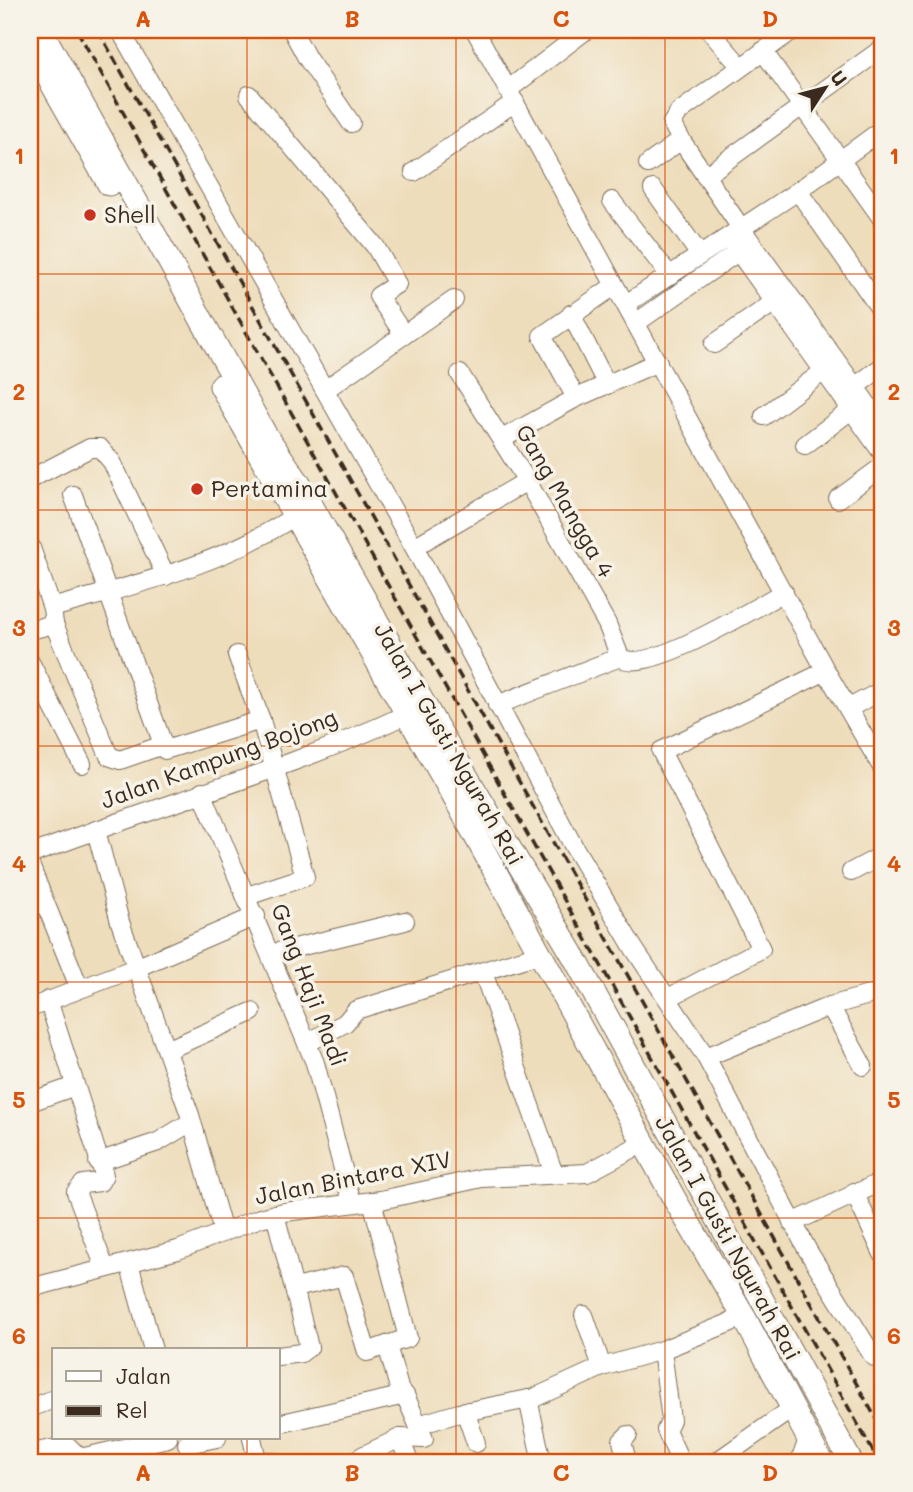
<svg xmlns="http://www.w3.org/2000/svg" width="913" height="1492" font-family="Mali,sans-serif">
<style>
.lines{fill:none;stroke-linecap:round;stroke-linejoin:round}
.minor-casing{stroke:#7a6955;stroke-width:20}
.major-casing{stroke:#7a6955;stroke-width:25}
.minor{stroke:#fff;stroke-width:18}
.major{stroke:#fff;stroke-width:23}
.rail{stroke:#3b2a1e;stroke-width:3.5;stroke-dasharray:10 5;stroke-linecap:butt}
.grid{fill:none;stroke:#d7540e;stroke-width:2;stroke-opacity:0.55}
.poi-dot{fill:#c8321e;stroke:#f7f3e8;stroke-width:2.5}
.labels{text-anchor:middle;stroke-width:7;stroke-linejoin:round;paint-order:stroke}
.poi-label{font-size:23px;fill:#3b2a1e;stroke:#f7f3e8;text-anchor:start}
.street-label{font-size:23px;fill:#3b2a1e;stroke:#f7f3e8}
.neatline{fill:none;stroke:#d7540e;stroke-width:2.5}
.grid-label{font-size:23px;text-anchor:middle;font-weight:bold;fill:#d7540e}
</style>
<rect width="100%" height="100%" fill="#f7f3e8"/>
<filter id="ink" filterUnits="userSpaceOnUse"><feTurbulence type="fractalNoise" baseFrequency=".0143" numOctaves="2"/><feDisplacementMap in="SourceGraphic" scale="14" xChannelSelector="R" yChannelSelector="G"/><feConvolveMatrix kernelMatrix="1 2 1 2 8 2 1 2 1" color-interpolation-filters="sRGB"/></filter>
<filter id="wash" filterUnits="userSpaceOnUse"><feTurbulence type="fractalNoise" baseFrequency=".00686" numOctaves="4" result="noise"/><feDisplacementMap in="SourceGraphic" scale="28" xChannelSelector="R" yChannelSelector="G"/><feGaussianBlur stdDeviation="1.57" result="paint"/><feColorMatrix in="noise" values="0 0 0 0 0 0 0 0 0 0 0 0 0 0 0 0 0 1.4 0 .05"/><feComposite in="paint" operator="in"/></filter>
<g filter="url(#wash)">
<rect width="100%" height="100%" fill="#edb"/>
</g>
<g filter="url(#ink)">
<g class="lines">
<g class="minor-casing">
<g id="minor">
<polyline points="120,30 414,547 574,847 633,947 706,1057 808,1251 873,1356 883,1362"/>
<polyline points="292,30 307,58 351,123"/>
<polyline points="475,30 826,671 883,769"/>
<polyline points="709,30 741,67"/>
<polyline points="793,30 679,112 672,123 681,140 741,228 883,426"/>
<polyline points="763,51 883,220"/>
<polyline points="509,89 586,30"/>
<polyline points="249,95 375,246 397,284 378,296 404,335"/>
<polyline points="648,164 681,140"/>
<polyline points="414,172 515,102"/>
<polyline points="705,176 883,48"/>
<polyline points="653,189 700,255"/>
<polyline points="798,191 883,313"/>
<polyline points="612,201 670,276"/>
<polyline points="728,237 883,454"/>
<polyline points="626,304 798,191 883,129"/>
<polyline points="571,314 607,385"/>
<polyline points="636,323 749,244"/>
<polyline points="714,344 776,301"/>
<polyline points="460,374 527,481 607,624 620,657"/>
<polyline points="856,386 883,366"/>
<polyline points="326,389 454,300"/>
<polyline points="576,398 542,336 614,286"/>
<polyline points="764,416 824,371"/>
<polyline points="502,439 576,398 658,362"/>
<polyline points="805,445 851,410"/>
<polyline points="30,479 90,448 100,448 112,462 166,576"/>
<polyline points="73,495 165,750 261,720"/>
<polyline points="838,499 883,466"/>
<polyline points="30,545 52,608 54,624 109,756 120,760 163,745"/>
<polyline points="414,547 527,481"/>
<path d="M52,608C136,584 219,566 293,517"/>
<polyline points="30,630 54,624"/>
<polyline points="237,655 261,720 305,877 247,896"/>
<path d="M620,657C645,677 756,607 784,592"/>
<polyline points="30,662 82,764"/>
<polyline points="497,705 620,657"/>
<polyline points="849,708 883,690"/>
<polyline points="202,792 315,1063 352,1203"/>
<polyline points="96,830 120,922 190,1115 223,1232"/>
<path d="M30,855C154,806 284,772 405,715"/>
<polyline points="30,865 79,987"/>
<polyline points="851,872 883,855"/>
<polyline points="270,954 405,921"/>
<polyline points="483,972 554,1174"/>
<polyline points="668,998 761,949 661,751 826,671"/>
<polyline points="48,1000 104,1175 100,1182 83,1184 76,1192 105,1268"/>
<polyline points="830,1006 863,1066"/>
<polyline points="30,1008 138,967 256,916"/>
<polyline points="307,1043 345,1023 356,1010 539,954"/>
<polyline points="167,1050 252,1012"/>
<polyline points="706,1057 830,1006 883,991"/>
<polyline points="30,1102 75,1086"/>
<polyline points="98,1162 158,1142 191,1122"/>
<polyline points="854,1192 883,1254"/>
<polyline points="372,1201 408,1338 387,1345 401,1395"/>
<polyline points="275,1214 309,1347 301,1353 278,1356"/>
<polyline points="792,1223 883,1181"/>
<polyline points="129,1263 153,1350"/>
<polyline points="30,1288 178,1250 260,1218 284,1212 381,1200 482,1178 587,1173 645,1142"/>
<polyline points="296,1288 344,1276 367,1352 387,1345"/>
<polyline points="584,1315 602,1367"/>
<polyline points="662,1350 671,1420 666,1430 678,1456"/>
<polyline points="528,1399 542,1462"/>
<polyline points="30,1408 54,1399"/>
<polyline points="465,1411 476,1443"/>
<polyline points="278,1424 405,1395 418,1425 459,1413 534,1398 602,1367 662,1350 744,1317"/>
<polyline points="252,1438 257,1460 273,1462"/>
<polyline points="400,1438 409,1462"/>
<polyline points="187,1444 217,1438"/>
<polyline points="30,1453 68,1446 80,1458 168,1438"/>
<polyline points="362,1456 400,1438 424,1439 418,1425"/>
<polyline points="627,1462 622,1441 628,1435"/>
<polyline points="716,1462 793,1408"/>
<polyline points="800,1462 808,1439"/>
</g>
</g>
<g class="major-casing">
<g id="major">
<polyline points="41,30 265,434 298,482 434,722 572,953 851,1462"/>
<polyline points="30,45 109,184"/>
<polyline points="221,386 457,802 675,1200 744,1317 821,1462"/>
</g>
</g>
<use href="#minor" class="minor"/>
<use href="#major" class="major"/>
<g class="rail">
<polyline points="77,30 879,1462"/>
<polyline points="98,30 883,1431"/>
</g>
</g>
</g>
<path class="grid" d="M247,30V1350M456,30V1462M665,30V1462M30,274H883M30,510H883M30,746H883M30,982H883M30,1218H883M247,1438V1462"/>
<g class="poi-dot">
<circle cx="90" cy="215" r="7"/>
<circle cx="197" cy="489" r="7"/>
</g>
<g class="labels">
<g class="poi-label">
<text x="104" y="223">Shell</text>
<text x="211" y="497">Pertamina</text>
</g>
<g class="street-label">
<text transform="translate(565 501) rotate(60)" y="8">Gang Mangga 4</text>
<text transform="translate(449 744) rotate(60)" y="8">Jalan I Gusti Ngurah Rai</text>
<text transform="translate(219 759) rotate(-20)" y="8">Jalan Kampung Bojong</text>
<text transform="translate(309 985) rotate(69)" y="8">Gang Haji Madi</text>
<text transform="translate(353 1178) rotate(-11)" y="8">Jalan Bintara XIV</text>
<text transform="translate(728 1238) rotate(61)" y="8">Jalan I Gusti Ngurah Rai</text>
</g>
</g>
<rect width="913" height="1492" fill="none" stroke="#f7f3e8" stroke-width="77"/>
<rect x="52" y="1348" width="228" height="91" fill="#f7f3e8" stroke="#aca397" stroke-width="2"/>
<rect x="66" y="1371" width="35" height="10" fill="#ffffff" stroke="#aca397" stroke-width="2"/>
<text x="116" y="1384" font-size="21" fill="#3b2a1e">Jalan</text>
<rect x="66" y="1406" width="35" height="10" fill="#3b2a1e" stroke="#aca397" stroke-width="2"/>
<text x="116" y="1418" font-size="21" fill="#3b2a1e">Rel</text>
<g transform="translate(825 88) rotate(54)" stroke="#f7f3e8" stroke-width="5" paint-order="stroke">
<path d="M0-5L12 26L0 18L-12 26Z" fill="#3b2a1e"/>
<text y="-10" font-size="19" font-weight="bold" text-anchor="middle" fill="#3b2a1e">U</text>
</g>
<rect x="38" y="38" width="836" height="1416" class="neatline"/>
<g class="grid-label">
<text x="143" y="27">A</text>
<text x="352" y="27">B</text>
<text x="561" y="27">C</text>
<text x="770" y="27">D</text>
<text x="19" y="164">1</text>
<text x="894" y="164">1</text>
<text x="19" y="400">2</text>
<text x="894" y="400">2</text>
<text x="19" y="636">3</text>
<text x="894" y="636">3</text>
<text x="19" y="872">4</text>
<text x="894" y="872">4</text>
<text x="19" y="1108">5</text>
<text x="894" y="1108">5</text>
<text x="19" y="1344">6</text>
<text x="894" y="1344">6</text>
<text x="143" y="1481">A</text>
<text x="352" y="1481">B</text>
<text x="561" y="1481">C</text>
<text x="770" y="1481">D</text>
</g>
</svg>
